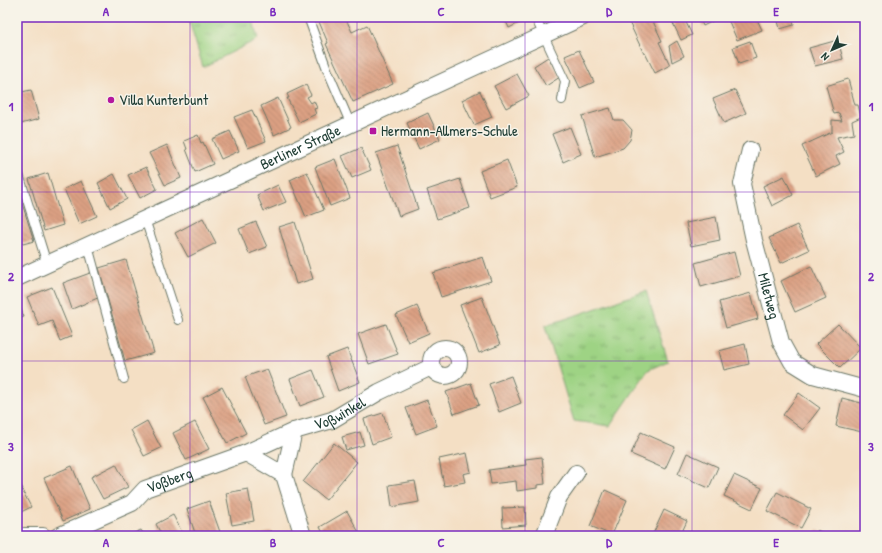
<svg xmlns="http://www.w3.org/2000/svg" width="882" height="553" font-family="'Patrick Hand',sans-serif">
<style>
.grass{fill:url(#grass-tufts);stroke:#5e885c}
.building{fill:url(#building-back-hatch)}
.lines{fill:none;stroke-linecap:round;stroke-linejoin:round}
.service-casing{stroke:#6a7666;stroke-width:10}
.minor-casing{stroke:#6a7666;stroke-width:18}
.service{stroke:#fff;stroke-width:8}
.minor{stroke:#fff;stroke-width:16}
.grid{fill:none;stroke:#7b2cbf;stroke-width:1;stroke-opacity:0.55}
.poi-dot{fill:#b5179e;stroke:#f7f3e8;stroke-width:1.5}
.labels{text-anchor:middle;stroke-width:3;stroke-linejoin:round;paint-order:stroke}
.poi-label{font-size:15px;fill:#1f3d34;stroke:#f7f3e8;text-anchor:start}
.street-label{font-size:15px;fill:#1f3d34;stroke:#f7f3e8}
.neatline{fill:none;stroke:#7b2cbf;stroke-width:1.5}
.grid-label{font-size:13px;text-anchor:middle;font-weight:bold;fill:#7b2cbf}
</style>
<defs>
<pattern id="grass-tufts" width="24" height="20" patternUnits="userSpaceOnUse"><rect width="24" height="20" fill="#9ed384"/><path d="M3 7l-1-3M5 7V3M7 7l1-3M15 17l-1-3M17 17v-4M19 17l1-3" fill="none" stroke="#80ac6d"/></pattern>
<pattern id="building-back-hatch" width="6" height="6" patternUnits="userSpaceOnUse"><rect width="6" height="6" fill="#dca083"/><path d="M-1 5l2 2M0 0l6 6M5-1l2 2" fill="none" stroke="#b2846c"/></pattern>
</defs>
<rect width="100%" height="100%" fill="#f7f3e8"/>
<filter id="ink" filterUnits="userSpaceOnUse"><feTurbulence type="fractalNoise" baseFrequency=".025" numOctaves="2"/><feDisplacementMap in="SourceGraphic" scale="8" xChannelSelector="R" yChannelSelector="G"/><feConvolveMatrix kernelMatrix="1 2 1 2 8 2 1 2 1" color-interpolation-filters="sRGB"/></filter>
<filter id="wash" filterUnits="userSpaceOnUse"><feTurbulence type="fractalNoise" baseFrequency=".012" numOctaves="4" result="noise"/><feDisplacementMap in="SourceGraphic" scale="16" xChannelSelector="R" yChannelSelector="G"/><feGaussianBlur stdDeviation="0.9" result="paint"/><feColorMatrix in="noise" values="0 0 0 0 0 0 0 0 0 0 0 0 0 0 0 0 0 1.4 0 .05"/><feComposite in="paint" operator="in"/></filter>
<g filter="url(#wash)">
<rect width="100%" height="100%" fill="#f4dfc4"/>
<g class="grass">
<polygon points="188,17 252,17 258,39 203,67"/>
<polygon points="646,291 668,361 648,370 610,426 574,421 545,326"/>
</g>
<g id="blocks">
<g class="building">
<polygon points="317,17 345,17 352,32 367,25 393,84 353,102 326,44 328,43"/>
<polygon points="504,17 529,17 529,18 509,28"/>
<polygon points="635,17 651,17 662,41 659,42 670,65 655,73 645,53 644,54 628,20"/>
<polygon points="670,17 688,17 684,18 692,35 681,40"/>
<polygon points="699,17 713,17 715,20 703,26"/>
<polygon points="727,17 756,17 762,30 737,40"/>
<polygon points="777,17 792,17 794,25 780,29"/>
<polygon points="838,40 843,59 815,66 809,48"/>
<polygon points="677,41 684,56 672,62 669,46"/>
<polygon points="750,41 756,58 739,64 733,47"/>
<polygon points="579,50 594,82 580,88 565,56"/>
<polygon points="548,57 560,77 546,86 534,66"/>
<polygon points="517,74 529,96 506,108 494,86"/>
<polygon points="848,79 855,105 858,105 861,117 852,121 854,134 837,137 844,152 836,156 840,164 816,176 802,146 832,132 832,120 842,121 839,113 834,114 826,86"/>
<polygon points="306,85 311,95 307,97 311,103 314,101 317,108 314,109 316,114 299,122 287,98 289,98 287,94"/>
<polygon points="31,90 39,119 17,125 17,93"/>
<polygon points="735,90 746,113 724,123 713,99"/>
<polygon points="480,91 492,117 474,125 462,100"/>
<polygon points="278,98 291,127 274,135 261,106"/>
<polygon points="610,108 614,120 623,120 632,130 630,140 623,148 595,157 582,116"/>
<polygon points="252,110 266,141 248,148 234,117"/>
<polygon points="428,113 440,139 419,149 407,123"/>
<polygon points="570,127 581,154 563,162 552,134"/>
<polygon points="230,131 239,151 221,159 212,139"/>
<polygon points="198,135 201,143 203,142 213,164 195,172 186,149 187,149 184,141"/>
<polygon points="167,145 181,178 165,185 149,153"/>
<polygon points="397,146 418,209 399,216 376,153"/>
<polygon points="361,148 371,170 352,178 342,156"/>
<polygon points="335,159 350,198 330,206 315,167"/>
<polygon points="507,160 517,187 490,197 480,171"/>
<polygon points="146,167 157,189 140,198 128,175"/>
<polygon points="307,172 324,210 306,217 290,180"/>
<polygon points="48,173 63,225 44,231 29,179"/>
<polygon points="114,174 127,199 110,208 98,183"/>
<polygon points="784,176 793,195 772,206 763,186"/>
<polygon points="460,179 470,208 437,219 427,190"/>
<polygon points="81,181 97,216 79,224 64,189"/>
<polygon points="278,185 286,202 264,211 257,195"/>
<polygon points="19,194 34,241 23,244 22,243 17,244 17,195"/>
<polygon points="716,217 720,240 691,246 686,223"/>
<polygon points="203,218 216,243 188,257 175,233"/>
<polygon points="256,222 267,247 249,254 239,229"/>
<polygon points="295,222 313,279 296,284 279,227"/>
<polygon points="797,225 809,250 781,263 769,238"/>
<polygon points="734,252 740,276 701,287 695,263"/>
<polygon points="483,257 491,281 441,297 433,273"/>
<polygon points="126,260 154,353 125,361 99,268"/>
<polygon points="811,266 826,298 795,312 781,281"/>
<polygon points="90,273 100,297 72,309 63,283"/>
<polygon points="52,287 72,336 60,341 52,321 39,326 27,297"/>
<polygon points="751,293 758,319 726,328 719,302"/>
<polygon points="482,297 500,345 479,353 460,305"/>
<polygon points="17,299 24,317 17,319"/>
<polygon points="417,306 429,333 408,342 396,315"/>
<polygon points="386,324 398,354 369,364 358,334"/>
<polygon points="838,324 861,348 840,368 816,344"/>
<polygon points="745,344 749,364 724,370 719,351"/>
<polygon points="347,349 360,382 338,391 326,357"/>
<polygon points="267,369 286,417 264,425 245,377"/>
<polygon points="313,370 324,397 300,406 290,379"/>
<polygon points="511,376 521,403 499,412 489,384"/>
<polygon points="471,383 479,405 454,414 446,392"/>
<polygon points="222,387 246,433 227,443 203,397"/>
<polygon points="799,393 820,408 803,430 783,415"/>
<polygon points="842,398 865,404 865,418 862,432 836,426"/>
<polygon points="427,400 437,426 416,434 406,408"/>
<polygon points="383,413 391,437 372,444 364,419"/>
<polygon points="147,421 161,448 144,456 131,430"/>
<polygon points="195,422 209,449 186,460 173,433"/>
<polygon points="360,432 364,445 346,450 342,437"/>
<polygon points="641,432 675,447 665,469 631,454"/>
<polygon points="334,443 357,462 326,500 303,482"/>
<polygon points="467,453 471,472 463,474 465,482 444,486 439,459"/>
<polygon points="687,453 718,467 709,488 678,474"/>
<polygon points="542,457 545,484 537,485 537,488 517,491 516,481 491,484 489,470 526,465 525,459"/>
<polygon points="116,464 128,487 103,499 91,477"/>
<polygon points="72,466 90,509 63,521 44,478"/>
<polygon points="734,475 762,488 752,509 724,496"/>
<polygon points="17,478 23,489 17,492"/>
<polygon points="415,481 419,502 392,507 389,485"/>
<polygon points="248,489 254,521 232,525 226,493"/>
<polygon points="22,490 31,507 17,514 17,493"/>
<polygon points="605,490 627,500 612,535 590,526"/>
<polygon points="777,492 811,509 801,528 767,511"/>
<polygon points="209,501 220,532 208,536 196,536 187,509"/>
<polygon points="525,507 526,525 503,527 502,508"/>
<polygon points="664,510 687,521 680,536 652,536"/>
<polygon points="347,511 361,536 322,536 324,535 320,527"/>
<polygon points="173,515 184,536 162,536 156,524"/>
<polygon points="141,530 145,536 128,536"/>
<polygon points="817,530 829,536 814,536"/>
<polygon points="271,531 273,536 258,536"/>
</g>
</g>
</g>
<g filter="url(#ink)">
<use href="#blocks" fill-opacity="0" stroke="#6a7666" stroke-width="1"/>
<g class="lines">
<g class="service-casing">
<g id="service">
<polyline points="308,17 327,69 351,125"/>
<polyline points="535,17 565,81 562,100"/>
<polyline points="17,168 47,264"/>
<polyline points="145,219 178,320"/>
<polyline points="88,246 124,379"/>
</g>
</g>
<g class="minor-casing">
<g id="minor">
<path id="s1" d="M750,150L742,184L754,240L781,342L792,362L813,375L865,389"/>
<path id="s2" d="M17,278L583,17"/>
<circle cx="445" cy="362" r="14"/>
<path id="s3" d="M246,453L294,431L332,420L379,392L431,367"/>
<polyline points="284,475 294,431"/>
<polyline points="24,536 43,536"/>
<path id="s4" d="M58,536L132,503L145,489L246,453L284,475L303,536"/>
<polyline points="544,536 559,497 576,473"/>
</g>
</g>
<use href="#service" class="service"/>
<use href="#minor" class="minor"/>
</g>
</g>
<path class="grid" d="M190,17V536M357,17V536M525,17V536M692,17V536M17,192H865M17,361H865"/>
<g class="poi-dot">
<circle cx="111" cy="100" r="4"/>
<rect x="369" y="127" width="8" height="8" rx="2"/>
</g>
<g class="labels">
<g class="poi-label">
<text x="119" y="105">Villa Kunterbunt</text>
<text x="381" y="136">Hermann-Allmers-Schule</text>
</g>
<g class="street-label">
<text dy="5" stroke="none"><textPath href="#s2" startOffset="312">Berliner Straße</textPath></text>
<text dy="5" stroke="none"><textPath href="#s1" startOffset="150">Miletweg</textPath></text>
<text dy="5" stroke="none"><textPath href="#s3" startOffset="102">Voßwinkel</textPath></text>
<text dy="5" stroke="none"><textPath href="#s4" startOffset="126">Voßberg</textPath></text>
</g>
</g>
<rect width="882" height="553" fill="none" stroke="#f7f3e8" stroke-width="44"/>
<g transform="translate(832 50) rotate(226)" stroke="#f7f3e8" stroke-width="3" paint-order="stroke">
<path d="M0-3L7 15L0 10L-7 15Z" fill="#1f3d34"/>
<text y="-6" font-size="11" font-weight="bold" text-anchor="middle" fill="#1f3d34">N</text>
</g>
<rect x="22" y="22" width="838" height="509" class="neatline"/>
<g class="grid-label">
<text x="106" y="16">A</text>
<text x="273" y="16">B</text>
<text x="441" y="16">C</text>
<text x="609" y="16">D</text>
<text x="776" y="16">E</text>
<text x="11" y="111">1</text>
<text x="871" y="111">1</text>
<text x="11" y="281">2</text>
<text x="871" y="281">2</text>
<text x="11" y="451">3</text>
<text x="871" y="451">3</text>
<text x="106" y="547">A</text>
<text x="273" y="547">B</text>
<text x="441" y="547">C</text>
<text x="609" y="547">D</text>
<text x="776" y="547">E</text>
</g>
</svg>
